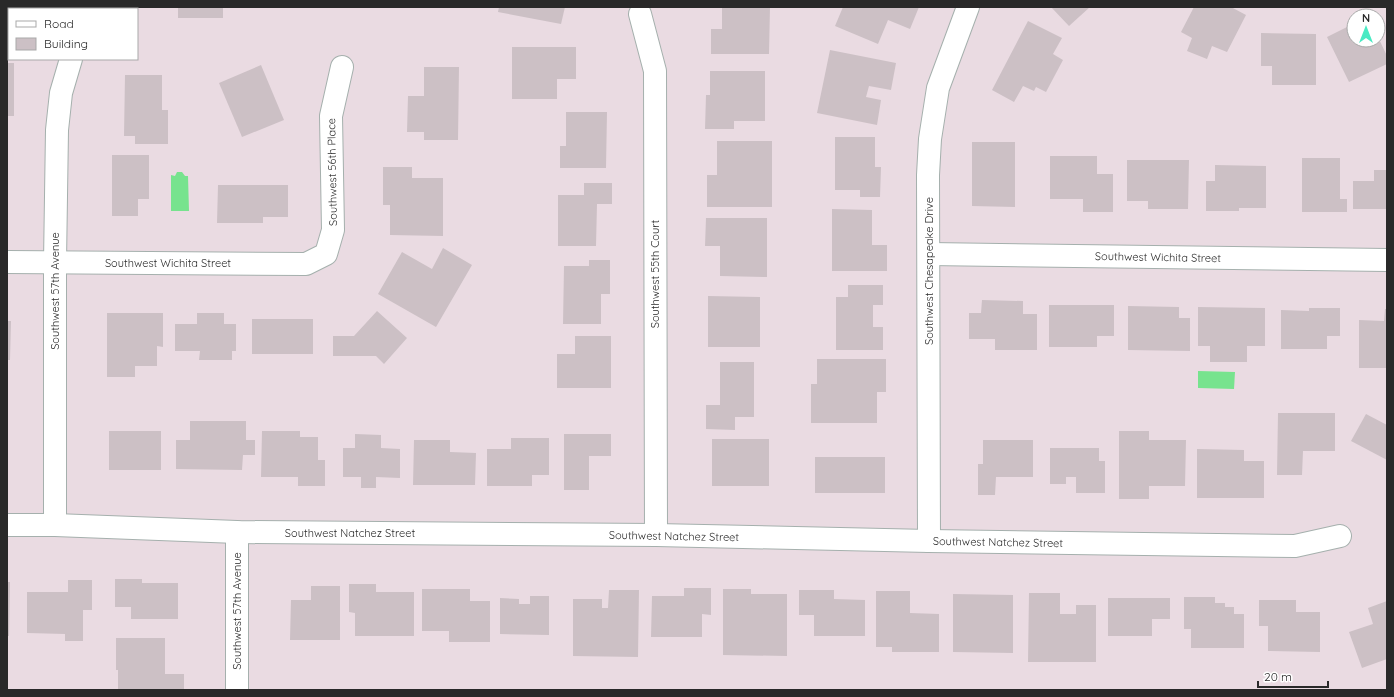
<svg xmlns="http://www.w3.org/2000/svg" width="1394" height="697" font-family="Quicksand,sans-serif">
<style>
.water{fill:#77e38e}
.building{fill:#ccc0c5}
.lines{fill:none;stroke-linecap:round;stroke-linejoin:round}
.minor-casing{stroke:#a5b0ad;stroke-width:24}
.minor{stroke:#fff;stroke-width:22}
.labels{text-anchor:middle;stroke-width:3;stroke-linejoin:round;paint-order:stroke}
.street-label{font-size:11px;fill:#292929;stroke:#fff}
</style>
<rect width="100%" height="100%" fill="#eadbe2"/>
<g class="water">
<polygon points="177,172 182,172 185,176 188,176 189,211 171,211 171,175 175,176"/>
<polygon points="1198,371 1235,372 1234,389 1198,388"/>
</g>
<g class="building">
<rect x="178" y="7" width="45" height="11"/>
<polygon points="499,7 565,7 561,24 498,12"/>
<polygon points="722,7 770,7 769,54 711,54 711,29 722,29"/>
<polygon points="843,7 919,7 910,29 888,20 878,44 835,26"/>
<polygon points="1051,7 1090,7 1069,26"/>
<polygon points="1194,7 1231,7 1246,15 1227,52 1212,46 1207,59 1187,51 1192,38 1181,32"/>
<polygon points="1028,21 1062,38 1053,54 1063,60 1046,92 1036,87 1034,91 1023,86 1014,102 992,90"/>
<polygon points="1351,25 1354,31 1354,40 1378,40 1378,37 1387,56 1387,64 1349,82 1327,37"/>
<polygon points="1261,33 1316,34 1316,85 1272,85 1272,66 1261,66"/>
<polygon points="512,47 576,47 576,79 557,79 557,99 512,99"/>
<polygon points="830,50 896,63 891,90 869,86 866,97 881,100 877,125 817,113"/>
<rect x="7" y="63" width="7" height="53"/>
<polygon points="261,65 284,120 242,137 219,83"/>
<polygon points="424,67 459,67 458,140 424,140 424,132 407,132 408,96 424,96"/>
<polygon points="710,71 765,71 765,121 734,121 734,129 705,129 706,95 710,95"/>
<polygon points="125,75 162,75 162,110 168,110 168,144 135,144 135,136 124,136"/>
<polygon points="566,112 607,112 606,168 560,168 560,146 566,146"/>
<polygon points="835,137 875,137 875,167 881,167 880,197 860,197 860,190 835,190"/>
<polygon points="717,141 772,141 772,207 707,207 707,175 717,175"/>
<polygon points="972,142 1015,142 1015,207 972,206"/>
<polygon points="112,155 149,155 149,199 138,199 138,216 112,216"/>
<polygon points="1050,156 1097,156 1097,174 1113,174 1113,212 1083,212 1083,199 1050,199"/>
<polygon points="1302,158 1340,158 1340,199 1347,199 1347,212 1302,212"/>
<polygon points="1127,160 1189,160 1188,209 1148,209 1148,201 1127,201"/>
<polygon points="1215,165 1266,166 1266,208 1239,208 1239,211 1206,211 1206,181 1215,181"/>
<polygon points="383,167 412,167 412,178 443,178 443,236 390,235 390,205 383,205"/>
<polygon points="1374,170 1387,170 1387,209 1353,209 1353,181 1374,181"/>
<polygon points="584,183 612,183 612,204 597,204 596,246 558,246 558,195 584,195"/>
<polygon points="218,185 288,185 288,217 263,217 263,223 217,223"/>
<polygon points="832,209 872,210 872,245 887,245 887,271 832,271"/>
<polygon points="706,218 767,218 767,277 720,276 720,246 705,246"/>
<polygon points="443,248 472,265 436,327 378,294 402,252 432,269"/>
<polygon points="589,260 610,260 610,294 601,294 601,324 563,324 564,266 589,266"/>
<polygon points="848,285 883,285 883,305 873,305 873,327 883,327 883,350 836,350 836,297 848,297"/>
<polygon points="708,296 760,297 760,347 708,347"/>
<polygon points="982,300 1023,301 1023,314 1037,314 1037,350 995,350 995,339 969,339 969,313 981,313"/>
<polygon points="1049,305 1114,305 1114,336 1097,336 1097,347 1049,347"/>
<polygon points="1128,306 1179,307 1179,318 1190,318 1190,351 1128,350"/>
<polygon points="1198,307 1265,308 1265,346 1247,346 1247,362 1210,362 1210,346 1198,346"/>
<polygon points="1309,308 1340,308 1340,336 1327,336 1327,349 1281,349 1281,310 1309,311"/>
<polygon points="1385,309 1387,309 1387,368 1359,368 1359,320 1384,321"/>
<polygon points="377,311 407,338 384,364 376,356 333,356 333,336 354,336"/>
<polygon points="107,313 163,313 163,347 157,346 157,366 135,366 135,377 107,377"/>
<polygon points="197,313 224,313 224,324 236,324 236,351 232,351 232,360 199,360 200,351 175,351 175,324 197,324"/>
<rect x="252" y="319" width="61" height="35"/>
<polygon points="7,321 11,321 10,360 7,360"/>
<polygon points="575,336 611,336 611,388 557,388 557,354 575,354"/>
<polygon points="817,359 886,359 886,392 877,392 877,423 811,423 811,384 817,384"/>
<polygon points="720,362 754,362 754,417 735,417 735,430 706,429 706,405 720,405"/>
<polygon points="1278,413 1335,413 1335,451 1303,451 1302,475 1277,475"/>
<polygon points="1366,414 1387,425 1387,460 1351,441"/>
<polygon points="190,421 246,421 246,440 255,440 255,455 243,455 242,470 176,469 176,440 190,440"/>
<rect x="109" y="431" width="52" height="39"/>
<polygon points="262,431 300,431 300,437 318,437 318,460 325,460 325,486 298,486 298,477 261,477"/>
<polygon points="1119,431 1149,431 1149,440 1186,440 1185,486 1149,486 1149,499 1119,499"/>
<polygon points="355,434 381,435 381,448 400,449 400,478 376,477 376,488 361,488 361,477 343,477 343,448 355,448"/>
<polygon points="564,434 611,434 611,456 589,456 589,490 564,490"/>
<polygon points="511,438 549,438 549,475 532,475 532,486 487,486 487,449 511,449"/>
<rect x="712" y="439" width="57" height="47"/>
<polygon points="414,440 450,440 450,452 476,453 475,485 413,485"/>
<polygon points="983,440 1033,440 1033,477 996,477 995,495 978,495 978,464 983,464"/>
<polygon points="1050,448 1099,448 1099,461 1105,461 1105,493 1076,493 1076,477 1066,477 1066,484 1050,484"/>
<polygon points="1197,449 1244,450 1244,461 1264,461 1264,498 1197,498"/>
<rect x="815" y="457" width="70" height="36"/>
<polygon points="115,579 142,579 142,583 178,583 178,619 131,619 131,607 115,607"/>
<polygon points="68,580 92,580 92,610 83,610 83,641 65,641 65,634 27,633 27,592 68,592"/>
<polygon points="7,582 10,582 9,636 7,636"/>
<polygon points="349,584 376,584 376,592 414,592 414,636 355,636 355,613 349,612"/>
<polygon points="311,586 340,586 340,640 290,640 291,600 311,600"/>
<polygon points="684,588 711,588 711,615 702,614 702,637 651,637 652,596 684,596"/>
<polygon points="422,589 470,589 470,601 490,601 490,642 449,642 449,631 422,631"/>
<polygon points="723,589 751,589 751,594 787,594 787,656 723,655"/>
<polygon points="609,590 639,590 638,657 573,656 573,599 602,599 602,608 608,608"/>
<polygon points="799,590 834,590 834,599 865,600 865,636 814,636 814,615 799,615"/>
<polygon points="876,591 910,591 910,613 939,614 939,652 892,652 892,647 876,647"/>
<polygon points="1029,593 1060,593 1060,614 1076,614 1076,605 1096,605 1096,662 1028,662"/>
<polygon points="953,594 1013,595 1013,653 953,652"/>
<polygon points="530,596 549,596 549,635 500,634 500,598 519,599 519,604 530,604"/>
<polygon points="1184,597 1215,597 1215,603 1225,603 1225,607 1234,607 1234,614 1244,614 1244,648 1191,648 1191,629 1184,629"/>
<polygon points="1108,598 1170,598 1170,619 1152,619 1152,636 1108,636"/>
<polygon points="1259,600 1296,600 1296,612 1320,612 1320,652 1268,651 1268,626 1259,626"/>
<polygon points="1387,601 1387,659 1362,668 1349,632 1373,624 1368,608"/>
<polygon points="116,638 165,638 165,674 184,674 184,690 118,690 118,670 116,670"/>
</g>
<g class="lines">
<g class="minor-casing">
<g id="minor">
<polyline points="7,9 9,10"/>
<polyline points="92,9 93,7"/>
<polyline points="640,14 655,71 656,535"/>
<polyline points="929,254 1387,260"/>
<polyline points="7,262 306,264 326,254 333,230 331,116 342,67"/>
<polyline points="7,525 55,525 237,532 656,535 929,541 1295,546 1340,536"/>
<polyline points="55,525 55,263 57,130 61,93 71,59"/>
<polyline points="237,532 237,690"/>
<polyline points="929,541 928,175 930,139 938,88 968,7"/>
</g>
</g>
<use href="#minor" class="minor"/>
</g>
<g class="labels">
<g class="street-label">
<text transform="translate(332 172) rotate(-91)" y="4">Southwest 56th Place</text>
<text transform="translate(1158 257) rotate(1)" y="4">Southwest Wichita Street</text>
<text x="168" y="267">Southwest Wichita Street</text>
<text transform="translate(929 271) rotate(-90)" y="4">Southwest Chesapeake Drive</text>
<text transform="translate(655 274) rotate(-90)" y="4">Southwest 55th Court</text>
<text transform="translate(55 291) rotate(-90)" y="4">Southwest 57th Avenue</text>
<text x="350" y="537">Southwest Natchez Street</text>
<text transform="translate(674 536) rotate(1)" y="4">Southwest Natchez Street</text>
<text transform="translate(998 542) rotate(1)" y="4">Southwest Natchez Street</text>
<text transform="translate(237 611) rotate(-90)" y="4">Southwest 57th Avenue</text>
</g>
</g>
<rect width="1394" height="697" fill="none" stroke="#292929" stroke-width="16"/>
<rect x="8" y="8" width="130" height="52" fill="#ffffff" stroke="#a9a9a9"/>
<rect x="16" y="21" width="20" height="6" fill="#ffffff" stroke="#a9a9a9"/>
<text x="44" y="28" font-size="12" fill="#292929">Road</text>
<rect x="16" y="38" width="20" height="12" fill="#ccc0c5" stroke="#a9a9a9"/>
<text x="44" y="48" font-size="12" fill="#292929">Building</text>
<g transform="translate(1366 28)"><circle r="19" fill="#ffffff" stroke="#a9a9a9"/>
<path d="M0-3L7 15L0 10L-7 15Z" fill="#49eac3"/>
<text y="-6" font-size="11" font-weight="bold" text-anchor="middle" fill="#292929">N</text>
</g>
<path d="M1258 681v6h70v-6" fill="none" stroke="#292929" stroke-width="2"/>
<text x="1264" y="681" font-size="12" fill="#292929" stroke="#ffffff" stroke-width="3" paint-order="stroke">20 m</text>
</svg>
